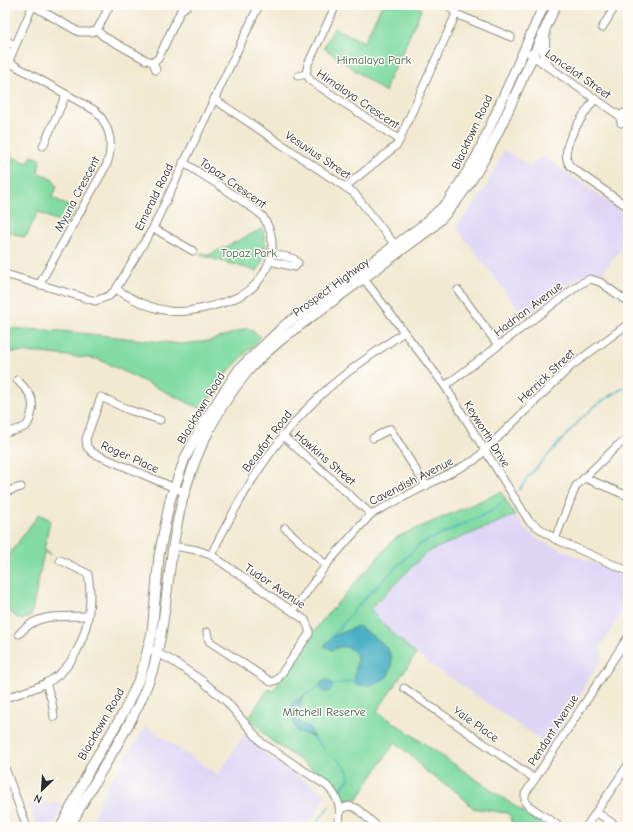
<svg xmlns="http://www.w3.org/2000/svg" width="633" height="832" font-family="'Comic Neue',sans-serif">
<style>
.built{fill:#ded5f5}
.green{fill:#81dba2;stroke:#568366}
.water{fill:#46afc5;stroke:#386d78}
.lines{fill:none;stroke-linecap:round;stroke-linejoin:round}
.stream{stroke:#46afc5;stroke-width:1.5}
.minor-casing{stroke:#8e8a7e;stroke-width:9}
.major-casing{stroke:#8e8a7e;stroke-width:11}
.minor{stroke:#fff;stroke-width:7}
.major{stroke:#fff;stroke-width:9}
.labels{text-anchor:middle;stroke-width:3;stroke-linejoin:round;paint-order:stroke}
.park-label{font-size:12px;fill:#45604f;stroke:#fdfcf7}
.street-label{font-size:12px;fill:#2b2b2b;stroke:#fdfcf7}
</style>
<rect width="100%" height="100%" fill="#fdfcf7"/>
<filter id="ink" filterUnits="userSpaceOnUse"><feTurbulence type="fractalNoise" baseFrequency=".025" numOctaves="2"/><feDisplacementMap in="SourceGraphic" scale="8" xChannelSelector="R" yChannelSelector="G"/><feConvolveMatrix kernelMatrix="1 2 1 2 8 2 1 2 1" color-interpolation-filters="sRGB"/></filter>
<filter id="wash" filterUnits="userSpaceOnUse"><feTurbulence type="fractalNoise" baseFrequency=".012" numOctaves="4" result="noise"/><feDisplacementMap in="SourceGraphic" scale="16" xChannelSelector="R" yChannelSelector="G"/><feGaussianBlur stdDeviation="0.9" result="paint"/><feColorMatrix in="noise" values="0 0 0 0 0 0 0 0 0 0 0 0 0 0 0 0 0 1.4 0 .05"/><feComposite in="paint" operator="in"/></filter>
<g filter="url(#wash)">
<rect width="100%" height="100%" fill="#f2e9d1"/>
<g class="built">
<polygon points="504,150 530,166 543,156 628,216 628,240 600,276 583,274 525,318 456,227 484,191"/>
<polygon points="515,515 526,530 541,541 628,578 628,603 601,645 602,659 585,684 583,691 548,745 416,654 387,628 370,610 427,552"/>
<polygon points="146,726 218,775 244,735 277,762 327,795 307,827 89,827 104,792"/>
<polygon points="63,803 54,827 37,827 28,804"/>
</g>
<g class="green">
<polygon points="382,5 420,5 421,10 394,71 392,71 385,92 324,48 334,28 364,42"/>
<polygon points="5,154 27,163 32,156 40,159 38,172 53,180 57,187 52,197 75,210 66,225 38,212 27,235 24,237 5,231"/>
<path d="M262,229C268,244 266,258 257,271L200,255L201,253L209,255Z"/>
<polygon points="5,328 61,331 181,344 209,341 248,328 261,337 226,374 203,410 98,359 41,353 5,352"/>
<polygon points="501,492 515,515 427,552 370,609 387,628 416,654 377,711 545,827 513,827 511,817 507,813 473,808 458,793 425,771 415,759 395,742 358,798 346,801 342,792 335,784 269,739 249,717 268,689 273,691 321,622 395,538"/>
<polygon points="39,514 50,520 44,549 50,553 49,555 44,552 31,616 21,620 5,609 5,560"/>
</g>
<g class="water">
<path d="M358,626C377,639 402,650 387,677C378,683 366,688 356,684C351,671 364,658 351,649C345,645 338,647 332,650L324,646L332,637Z"/>
<circle cx="326" cy="686" r="6"/>
<polygon points="308,693 302,697 298,711 294,713 295,719 310,728 314,738 308,734 298,733 294,724 292,703"/>
</g>
<g class="lines">
<g class="stream">
<polyline points="519,490 528,477 581,419 596,405 628,385"/>
<polyline points="332,637 362,601 420,544 492,511 504,501"/>
<polyline points="333,685 355,680"/>
<polyline points="308,694 319,687"/>
<polyline points="314,738 324,749"/>
<polyline points="337,758 348,771 349,779 340,790"/>
<polyline points="314,827 329,806"/>
</g>
</g>
</g>
<g filter="url(#ink)">
<g class="lines">
<g class="minor-casing">
<g id="minor">
<polyline points="448,5 456,14 511,37"/>
<polyline points="33,6 79,32 92,32 97,30 110,5"/>
<polyline points="602,28 616,5"/>
<polyline points="97,30 103,36 146,60 153,62 156,70"/>
<polyline points="5,40 15,45"/>
<polyline points="530,54 620,116"/>
<polyline points="10,58 33,5"/>
<polyline points="153,62 158,59 181,10 188,5"/>
<polyline points="5,64 8,66 12,64"/>
<path d="M12,64L96,111C110,127 114,143 107,164L39,285"/>
<polyline points="306,74 311,81 400,140"/>
<polyline points="298,76 306,74 308,64 336,5"/>
<polyline points="214,99 354,193 395,245"/>
<path d="M594,100C584,115 555,150 571,167L628,207"/>
<polyline points="620,116 621,123 628,121"/>
<polyline points="620,116 624,113 628,115"/>
<polyline points="43,146 66,95"/>
<polyline points="345,187 397,145 456,14"/>
<polyline points="153,228 193,251"/>
<polyline points="270,261 295,267 298,263 294,259 272,253"/>
<polyline points="5,274 95,301 109,296 116,289 153,228 259,5"/>
<polyline points="361,275 445,386 529,521 555,539 628,571"/>
<path d="M116,289C133,300 149,308 169,311C191,314 238,302 254,286C273,266 279,240 263,217C260,213 254,209 249,206C228,190 205,177 183,162"/>
<polyline points="458,290 498,345"/>
<polyline points="445,386 580,284 590,279 600,282 628,302"/>
<polyline points="160,420 129,410 101,397 86,439 87,447 93,453 184,492"/>
<path d="M5,433C11,431 20,430 26,426C29,423 30,419 31,415C36,398 28,391 17,380"/>
<polyline points="282,435 371,514"/>
<polyline points="373,438 390,429 426,486"/>
<polyline points="585,478 628,496"/>
<polyline points="5,492 21,487"/>
<polyline points="285,528 326,565"/>
<polyline points="555,539 576,486 617,446 628,439"/>
<polyline points="173,546 197,550 211,555 305,620 309,629 309,634 277,680 271,682 209,641 207,632"/>
<path d="M211,555C241,495 273,439 323,393C347,370 377,352 404,332"/>
<polyline points="293,611 326,565 371,514 475,460 570,367 628,324"/>
<path d="M19,634C38,612 60,617 87,616"/>
<path d="M149,649L171,660L201,680L226,701L262,743L327,786C339,797 343,812 337,827"/>
<polyline points="46,683 52,702 54,717"/>
<polyline points="404,688 535,779"/>
<path d="M5,698C18,694 33,690 46,683C82,665 95,612 88,574L60,560"/>
<polyline points="5,768 27,827"/>
<polyline points="340,809 349,806 356,808 378,827"/>
<polyline points="596,812 618,827"/>
<polyline points="560,827 529,806 525,802 525,794 628,637"/>
<polyline points="586,827 628,765"/>
</g>
</g>
<g class="major-casing">
<g id="major">
<polyline points="545,33 544,60 548,66"/>
<polyline points="61,827 93,763 124,712 141,675 152,633 159,556 170,500 185,458 207,417 239,369 285,325 423,225 448,202 477,156 544,5"/>
<path d="M70,827C96,774 135,725 153,669C166,625 167,575 176,530C186,472 211,414 249,370C260,357 274,346 287,335L433,227C474,188 494,142 517,91C530,62 543,34 556,5"/>
</g>
</g>
<use href="#minor" class="minor"/>
<use href="#major" class="major"/>
</g>
</g>
<g class="labels">
<g class="park-label">
<text x="374" y="64">Himalaya Park</text>
<text x="249" y="257">Topaz Park</text>
<text x="324" y="716">Mitchell Reserve</text>
</g>
<g class="street-label">
<text transform="translate(578 74) rotate(35)" y="4">Lancelot Street</text>
<text transform="translate(358 99) rotate(34)" y="4">Himalaya Crescent</text>
<text transform="translate(472 132) rotate(-65)" y="4">Blacktown Road</text>
<text transform="translate(318 155) rotate(34)" y="4">Vesuvius Street</text>
<text transform="translate(233 183) rotate(35)" y="4">Topaz Crescent</text>
<text transform="translate(77 194) rotate(-62)" y="4">Myuna Crescent</text>
<text transform="translate(154 197) rotate(-64)" y="4">Emerald Road</text>
<text transform="translate(331 287) rotate(-36)" y="4">Prospect Highway</text>
<text transform="translate(528 309) rotate(-37)" y="4">Hadrian Avenue</text>
<text transform="translate(546 376) rotate(-43)" y="4">Herrick Street</text>
<text transform="translate(201 408) rotate(-59)" y="4">Blacktown Road</text>
<text transform="translate(487 434) rotate(58)" y="4">Keyworth Drive</text>
<text transform="translate(267 441) rotate(-53)" y="4">Beaufort Road</text>
<text transform="translate(130 457) rotate(24)" y="4">Roger Place</text>
<text transform="translate(325 458) rotate(41)" y="4">Hawkins Street</text>
<text transform="translate(411 481) rotate(-27)" y="4">Cavendish Avenue</text>
<text transform="translate(275 586) rotate(34)" y="4">Tudor Avenue</text>
<text transform="translate(101 724) rotate(-60)" y="4">Blacktown Road</text>
<text transform="translate(476 724) rotate(35)" y="4">Yale Place</text>
<text transform="translate(553 730) rotate(-57)" y="4">Pendant Avenue</text>
</g>
</g>
<rect width="633" height="832" fill="none" stroke="#fdfcf7" stroke-width="20"/>
<g transform="translate(42 790) rotate(205)" stroke="#fdfcf7" stroke-width="3" paint-order="stroke">
<path d="M0-3L7 15L0 10L-7 15Z" fill="#2b2b2b"/>
<text y="-6" font-size="11" font-weight="bold" text-anchor="middle" fill="#2b2b2b">N</text>
</g>
</svg>
